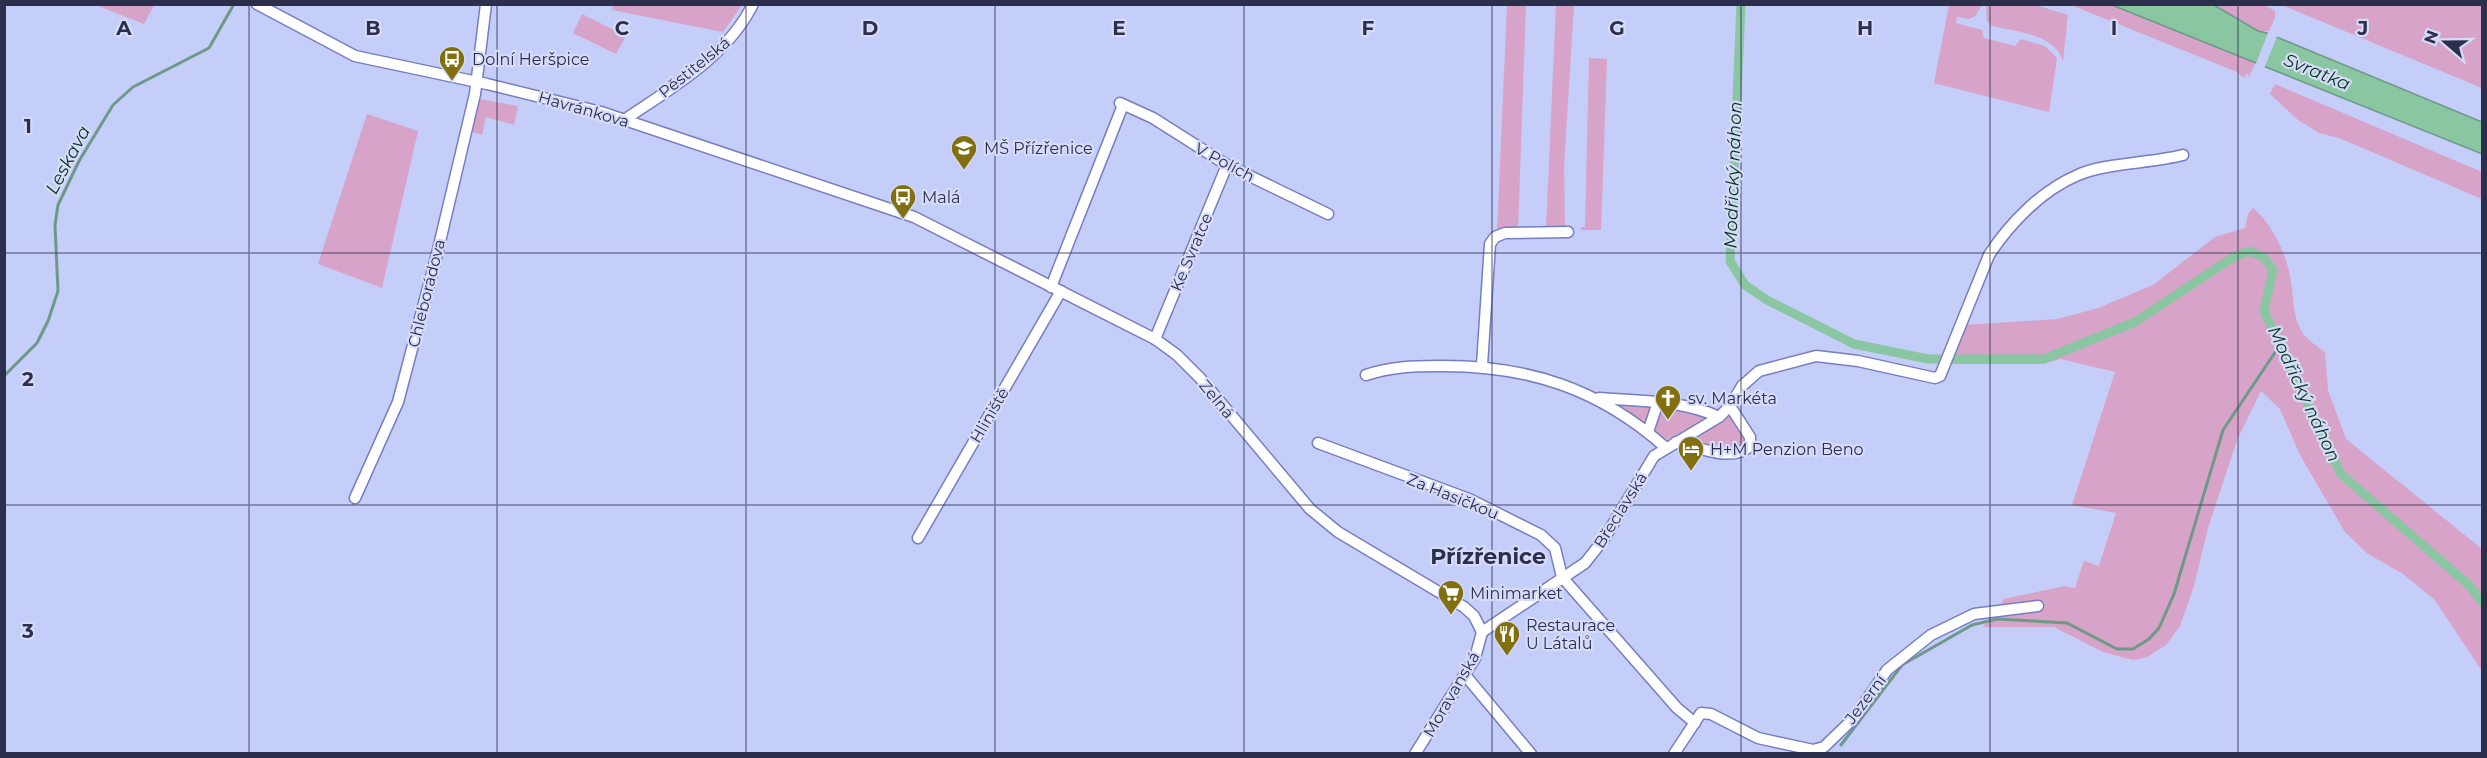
<svg xmlns="http://www.w3.org/2000/svg" width="2487" height="758" font-family="Montserrat,sans-serif">
<style>
.green{fill:#d7a3c8}
.water{fill:#8ac6a2;stroke:#6e9988;stroke-width:1.5}
.pier{fill:#c5cdf9}
.lines{fill:none;stroke-linecap:round;stroke-linejoin:round}
.stream{stroke:#6e9988;stroke-width:3}
.canal{stroke:#8ac6a2;stroke-width:9}
.minor-casing{stroke:#767ec2;stroke-width:13}
.minor{stroke:#fff;stroke-width:10}
.grid{fill:none;stroke:#2b2f4c;stroke-width:1.5;stroke-opacity:0.55}
.labels{text-anchor:middle;stroke-width:4.5;stroke-linejoin:round;paint-order:stroke}
.poi-label{font-size:16px;fill:#2b2f4c;stroke:#d6dbf9;text-anchor:start}
.street-label{font-size:16px;fill:#2b2f4c;stroke:#d6dbf9}
.water-label{font-size:18px;font-style:italic;fill:#063720;stroke:#d6dbf9}
.district-label{font-size:22px;font-weight:bold;fill:#2b2f4c;stroke:#d6dbf9}
.grid-label{font-size:20px;text-anchor:middle;font-weight:bold;fill:#2b2f4c;stroke:#d6dbf9;stroke-width:4.5;stroke-linejoin:round;paint-order:stroke}
</style>
<rect width="100%" height="100%" fill="#c5cdf9"/>
<g class="green">
<polygon points="2285,4 2482,5 2482,88 2284,6"/>
<polygon points="96,5 154,5 144,24"/>
<polygon points="613,5 613,4 742,5 723,32 612,10"/>
<polygon points="1507,5 1526,5 1518,230 1497,231"/>
<polygon points="1556,5 1574,5 1564,166 1565,228 1546,230"/>
<path d="M1949,5H2036L2068,15L2063,61C2055,34 2017,32 1992,26L1987,21L1986,6L1982,5L1975,16L1969,19L1957,17L1956,23L1982,30L1984,38L2015,46L2021,39L2045,46L2057,58L2049,112L1934,83Z"/>
<polygon points="2071,5 2112,5 2255,63 2249,77 2247,73 2244,78 2237,72"/>
<polygon points="2214,5 2265,5 2275,11 2275,18 2269,31 2258,31"/>
<polygon points="582,14 626,36 616,54 573,33"/>
<polygon points="1589,58 1607,59 1601,230 1581,230 1581,227 1585,227"/>
<polygon points="2275,84 2482,172 2482,199 2339,138 2319,133 2298,120 2270,94"/>
<polygon points="479,99 518,106 514,125 486,117 482,135 472,132"/>
<polygon points="367,114 418,131 382,288 318,264"/>
<path d="M2253,208C2273,224 2287,256 2291,281C2294,299 2292,314 2301,330C2305,339 2317,346 2325,352L2328,390L2346,439L2482,549V671L2434,599L2403,574L2368,554L2345,532L2300,455L2280,409L2261,391L2237,440L2208,528L2194,586L2180,626L2166,645L2147,657L2133,660L2103,652L2054,627H1983L2004,599L2065,586L2075,588L2084,561L2099,566L2116,513L2072,505L2115,372L2061,359L2042,364H1952L1963,325L2058,319L2098,308L2153,285L2215,237L2245,228L2248,214Z"/>
<polygon points="1623,402 1651,406 1649,422 1644,425 1621,409"/>
<polygon points="1665,406 1707,414 1709,418 1666,440 1654,430 1661,409"/>
<polygon points="1729,415 1747,442 1737,452 1691,442"/>
</g>
<polygon class="water" points="2112,5 2214,5 2258,31 2267,33 2482,122 2482,154"/>
<polygon class="pier" points="2269,30 2278,34 2264,69 2255,66"/>
<g class="lines">
<g class="stream">
<polyline points="4,376 37,343 48,321 58,291 55,225 58,205 79,161 113,105 133,87 209,48 234,4"/>
<polyline points="1841,745 1902,665 1972,625 1997,619 2067,623 2117,649 2133,649 2149,639 2159,628 2174,594 2223,430 2280,345"/>
</g>
<polyline class="canal" points="1741,4 1730,261 1745,285 1767,300 1854,344 1928,359 2044,359 2135,322 2232,258 2249,251 2264,257 2273,270 2264,311 2341,474 2470,586 2482,602"/>
<g class="minor-casing">
<g id="minor">
<polyline points="257,4 355,56 487,84 601,112 914,217 1155,339 1177,355 1200,378 1310,509 1338,532 1464,607 1474,616 1482,632"/>
<polyline points="1120,103 1153,118 1227,165 1328,214"/>
<path d="M624,120C671,88 727,57 753,4"/>
<polyline points="1051,287 1123,105"/>
<polyline points="1155,339 1227,165"/>
<polyline points="1482,365 1490,244 1495,237 1505,233 1568,232"/>
<path d="M1366,375C1390,367 1413,366 1438,366C1527,365 1599,388 1666,448"/>
<path d="M1599,398C1638,401 1683,400 1719,417"/>
<polyline points="1648,432 1658,402"/>
<path d="M1676,442C1698,447 1732,463 1750,446V437L1730,406"/>
<polyline points="1318,443 1469,499 1541,535 1555,548 1562,577 1677,708 1695,723"/>
<polyline points="355,498 398,402 437,254 475,94 486,4"/>
<polyline points="918,538 1061,291"/>
<path d="M1482,632L1585,563L1604,539L1654,456L1719,417L1730,406L1742,386L1759,371L1816,356L1858,361L1935,378L1940,376L1989,255C2010,223 2042,190 2078,175C2104,163 2153,163 2183,155"/>
<polyline points="1465,675 1531,754"/>
<polyline points="1415,754 1475,658 1482,632"/>
<polyline points="1674,754 1701,713 1711,714 1758,738 1813,750 1824,747 1855,717 1887,670 1931,635 1974,614 2038,606"/>
</g>
</g>
<use href="#minor" class="minor"/>
</g>
<path class="grid" d="M249,4V754M497,4V754M746,4V754M995,4V754M1244,4V754M1492,4V754M1741,4V754M1990,4V754M2238,4V754M4,253H2482M4,505H2482"/>
<defs>
<g id="bus-pin" transform="scale(1.35)"><path d="M0 17L-7.5 6A9.5 9.5 0 1 1 7.5 6Z" fill="#827010" stroke="#d6dbf9"/><path d="M-5-6H5V4H4V6H2V4H-2V6H-4V4H-5ZM-3.5-4V0h7V-4ZM-3.5 1.2v1.5H-2V1.2ZM2 1.2v1.5H3.5V1.2Z" fill="#fff"/></g>
<g id="school-pin" transform="scale(1.35)"><path d="M0 17L-7.5 6A9.5 9.5 0 1 1 7.5 6Z" fill="#827010" stroke="#d6dbf9"/><path d="M0-5L7-2L0 1L-7-2ZM-4 1L0 2.5L4 1V4Q0 6-4 4Z" fill="#fff"/></g>
<g id="church-pin" transform="scale(1.35)"><path d="M0 17L-7.5 6A9.5 9.5 0 1 1 7.5 6Z" fill="#827010" stroke="#d6dbf9"/><path d="M-1.2-6h2.4v3.5h3.3v2.4h-3.3V6h-2.4V-.1h-3.3v-2.4h3.3Z" fill="#fff"/></g>
<g id="hotel-pin" transform="scale(1.35)"><path d="M0 17L-7.5 6A9.5 9.5 0 1 1 7.5 6Z" fill="#827010" stroke="#d6dbf9"/><path d="M-6-4.5h1.5V1H6V5H4.5V3h-9V5H-6ZM-4 0a1.8 1.8 0 1 1 3.6 0ZM.5 0V-2.5h3Q6-2.5 6 0Z" fill="#fff"/></g>
<g id="supermarket-pin" transform="scale(1.35)"><path d="M0 17L-7.5 6A9.5 9.5 0 1 1 7.5 6Z" fill="#827010" stroke="#d6dbf9"/><path d="M-6-5.5h2.5l.6 2H6L4.5 2H-2.5L-4.4-4H-6ZM-1.5 3.2a1.3 1.3 0 1 0 .1 0ZM3 3.2a1.3 1.3 0 1 0 .1 0Z" fill="#fff"/></g>
<g id="restaurant-pin" transform="scale(1.35)"><path d="M0 17L-7.5 6A9.5 9.5 0 1 1 7.5 6Z" fill="#827010" stroke="#d6dbf9"/><path d="M-5-6h1v4h1v-4h1v4h1v-4h1v5L-1.5 .5V6h-2V.5L-5-1ZM5-6V6H3V1.5H1.5Q1.5-4 5-6Z" fill="#fff"/></g>
</defs>
<g fill-rule="evenodd">
<use href="#bus-pin" x="452" y="59"/>
<use href="#school-pin" x="964" y="148"/>
<use href="#bus-pin" x="903" y="197"/>
<use href="#church-pin" x="1668" y="398"/>
<use href="#hotel-pin" x="1691" y="449"/>
<use href="#supermarket-pin" x="1451" y="593"/>
<use href="#restaurant-pin" x="1507" y="634"/>
</g>
<g class="labels">
<g class="poi-label">
<text x="472" y="65">Dolní Heršpice</text>
<text x="984" y="154">MŠ Přízřenice</text>
<text x="922" y="203">Malá</text>
<text x="1688" y="404">sv. Markéta</text>
<text x="1710" y="455">H+M Penzion Beno</text>
<text x="1470" y="599">Minimarket</text>
<text x="1526" y="631">Restaurace<tspan x="1526" dy="18">U Látalů</tspan></text>
</g>
<g class="street-label">
<text transform="translate(694 67) rotate(-39)" y="6">Pěstitelská</text>
<text transform="translate(584 109) rotate(16)" y="6">Havránkova</text>
<text transform="translate(1225 162) rotate(28)" y="6">V Polích</text>
<text transform="translate(1191 252) rotate(-67)" y="6">Ke Svratce</text>
<text transform="translate(426 293) rotate(-76)" y="6">Chleborádova</text>
<text transform="translate(1217 399) rotate(50)" y="6">Zelná</text>
<text transform="translate(989 415) rotate(-60)" y="6">Hliniště</text>
<text transform="translate(1453 496) rotate(22)" y="6">Za Hasičkou</text>
<text transform="translate(1620 510) rotate(-58)" y="6">Břeclavská</text>
<text transform="translate(1451 694) rotate(-60)" y="6">Moravanská</text>
<text transform="translate(1865 699) rotate(-53)" y="6">Jezerní</text>
</g>
<g class="water-label">
<text transform="translate(2317 72) rotate(22)" y="6">Svratka</text>
<text transform="translate(68 160) rotate(-62)" y="6">Leskava</text>
<text transform="translate(1733 175) rotate(-88)" y="6">Modřický náhon</text>
<text transform="translate(2304 394) rotate(65)" y="6">Modřický náhon</text>
</g>
<g class="district-label">
<text x="1488" y="564">Přízřenice</text>
</g>
</g>
<g class="grid-label">
<text x="124" y="35">A</text>
<text x="373" y="35">B</text>
<text x="622" y="35">C</text>
<text x="870" y="35">D</text>
<text x="1119" y="35">E</text>
<text x="1368" y="35">F</text>
<text x="1617" y="35">G</text>
<text x="1865" y="35">H</text>
<text x="2114" y="35">I</text>
<text x="2363" y="35">J</text>
<text x="28" y="133">1</text>
<text x="28" y="386">2</text>
<text x="28" y="638">3</text>
</g>
<rect width="2487" height="758" fill="none" stroke="#2b2f4c" stroke-width="12"/>
<g transform="translate(2445 42) rotate(290)" stroke="#d6dbf9" stroke-width="4.5" paint-order="stroke">
<path d="M0-4.5L10 22L0 15L-10 22Z" fill="#2b2f4c"/>
<text y="-9" font-size="16" font-weight="bold" text-anchor="middle" fill="#2b2f4c">N</text>
</g>
</svg>
